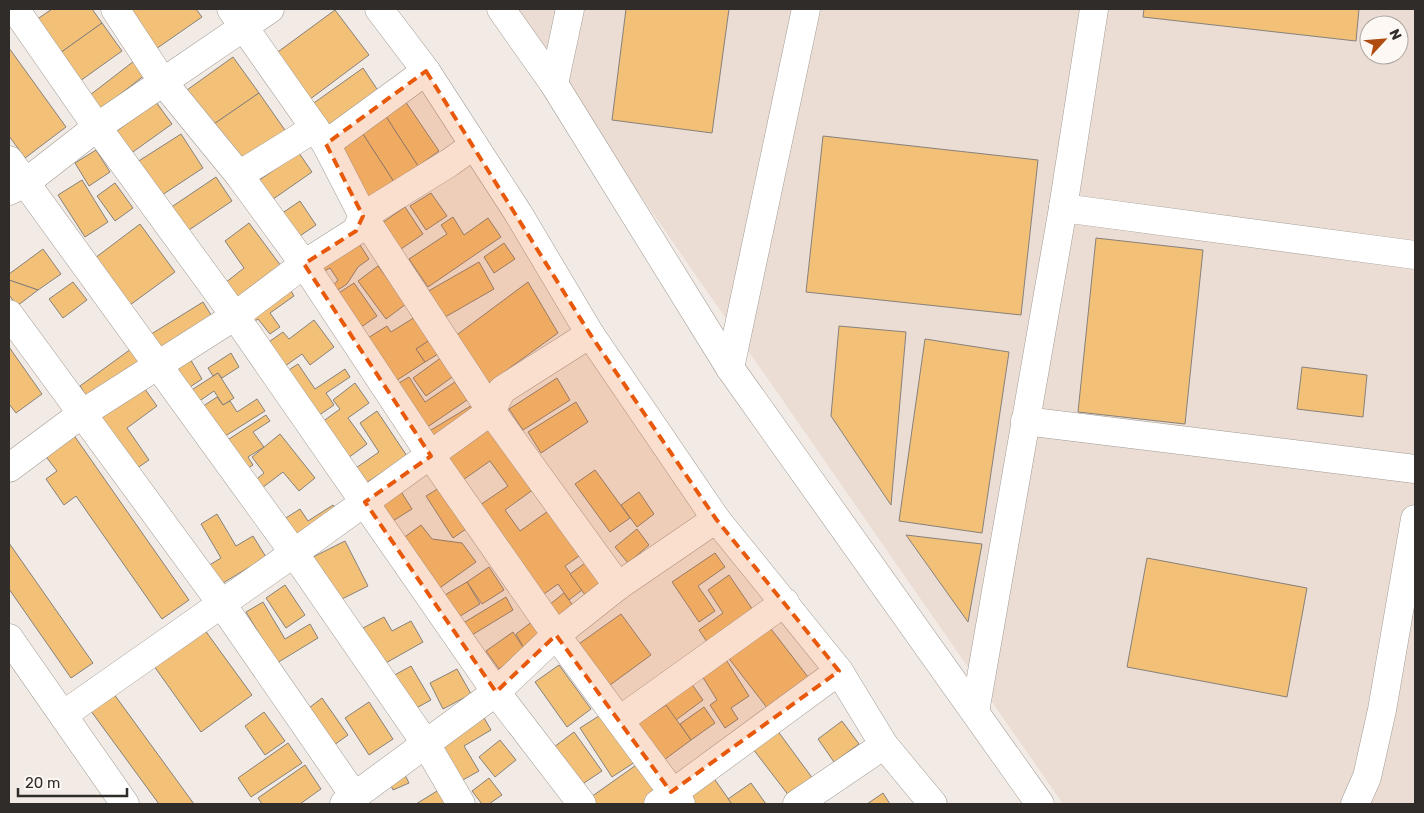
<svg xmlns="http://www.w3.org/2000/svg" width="1424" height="813" font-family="Rubik,sans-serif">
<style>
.built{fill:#ebddd4;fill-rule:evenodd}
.building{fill:#f2c077;stroke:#86817b}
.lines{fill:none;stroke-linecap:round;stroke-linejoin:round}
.minor-casing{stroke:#a19b95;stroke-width:29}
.minor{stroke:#fff;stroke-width:28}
.marked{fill:#e8590c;fill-opacity:0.2;stroke:#e8590c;stroke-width:4;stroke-dasharray:10 6;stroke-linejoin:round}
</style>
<rect width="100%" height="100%" fill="#f2ebe5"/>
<path class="built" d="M511,9H1415V804H1063ZM1369,25H1399V55H1369Z"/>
<g class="building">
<polygon points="52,9 92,9 102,23 60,53 36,20"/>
<polygon points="124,9 196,9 202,17 153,51"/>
<polygon points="626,9 729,9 712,133 612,120"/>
<polygon points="1144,9 1359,9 1356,41 1143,17"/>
<polygon points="335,10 369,55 309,100 275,54"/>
<polygon points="102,23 122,51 80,81 60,53"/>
<polygon points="9,48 66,127 25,158 9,136"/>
<polygon points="233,57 259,93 211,126 187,90"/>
<polygon points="134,61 145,75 101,109 90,95"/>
<polygon points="363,68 379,92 328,128 311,105"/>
<polygon points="259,93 287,133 238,166 211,126"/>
<polygon points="405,101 439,151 418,166 385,115"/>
<polygon points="156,102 172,124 130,154 114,133"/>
<polygon points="385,115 418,166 394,182 361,131"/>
<polygon points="361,131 394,182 367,200 334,149"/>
<polygon points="181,134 203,168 156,199 134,164"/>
<polygon points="823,136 1038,160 1021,315 806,292"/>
<polygon points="96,150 110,172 89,186 75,163"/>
<polygon points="299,153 312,172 266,204 252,185"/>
<polygon points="216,177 232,201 186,232 170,208"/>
<polygon points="82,180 108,222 85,237 58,195"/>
<polygon points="115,183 133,208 115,221 97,196"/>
<polygon points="431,193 447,216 426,230 410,206"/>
<polygon points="300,201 316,225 294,240 278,216"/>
<polygon points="405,207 423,234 401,249 382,223"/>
<polygon points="453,217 464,235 488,218 501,237 428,287 409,259 447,234 441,225"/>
<polygon points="249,223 281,266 240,305 225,283 244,268 225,241"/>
<polygon points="140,224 175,272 130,305 95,258"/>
<polygon points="1096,238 1203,250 1185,424 1078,412"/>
<polygon points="358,242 369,259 358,267 347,284 335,292 332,287 338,280 330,268 319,274 315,271"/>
<polygon points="504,243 515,259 494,273 484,257"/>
<polygon points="43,249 61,274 38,290 9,280 9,274"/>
<polygon points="479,262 494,289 440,320 425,293"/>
<polygon points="378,266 406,304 386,319 358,281"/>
<polygon points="9,280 38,290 17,306 9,295"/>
<polygon points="73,282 87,300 63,318 49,299"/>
<polygon points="528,282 558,333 489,383 454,337"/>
<polygon points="354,283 377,316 357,330 334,296"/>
<polygon points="287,284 294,296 270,313 280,327 270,334 258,319 246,327"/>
<polygon points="203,302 213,318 158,353 148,336"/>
<polygon points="420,314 430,340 416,349 425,362 391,384 363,341 387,326 391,332"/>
<polygon points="314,320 334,347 310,365 302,354 281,369 263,346 283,332 289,339"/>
<polygon points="839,326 906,332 891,505 831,416"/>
<polygon points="925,339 1009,352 982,533 899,521"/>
<polygon points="430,340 438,354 425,362 416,349"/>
<polygon points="9,347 42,394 16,413 9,404"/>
<polygon points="131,349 142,365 90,402 80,386"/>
<polygon points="231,353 239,367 222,378 218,373 213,376 208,368"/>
<polygon points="189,357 202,379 184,391 170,368"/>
<polygon points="442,357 455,375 426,396 413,378"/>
<polygon points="298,364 315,389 345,369 350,377 326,393 334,405 312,420 281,375"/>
<polygon points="1302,367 1367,375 1363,417 1297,409"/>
<polygon points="218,373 234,398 223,405 214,391 195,404 187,393"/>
<polygon points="409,377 425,402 455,382 467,400 423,430 394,386"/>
<polygon points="557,378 570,400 523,430 509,409"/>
<polygon points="355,383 369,403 348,418 367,444 344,461 318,425 340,409 333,400"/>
<polygon points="142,385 157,406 127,428 149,460 133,471 96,415"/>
<polygon points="217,397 223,405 230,401 237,412 257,399 265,411 222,438 202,407"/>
<polygon points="576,402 588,422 541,453 528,432"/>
<polygon points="474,404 481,415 433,445 426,433"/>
<polygon points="377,411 407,456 363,485 353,470 379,452 360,423"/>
<polygon points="266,415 270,421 253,432 264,447 248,457 253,465 245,470 226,441"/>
<polygon points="489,427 534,489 505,510 520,531 551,509 582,554 565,566 582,590 569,600 558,584 544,594 480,505 508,486 490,461 460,482 444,459"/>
<polygon points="73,434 189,600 162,619 76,496 64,505 46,479 57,471 44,454"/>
<polygon points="280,434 315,478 299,491 283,472 258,491 252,483 264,473 252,457"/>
<polygon points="595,470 630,518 610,532 575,484"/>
<polygon points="439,488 466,529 453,538 426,496"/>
<polygon points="400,490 412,509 388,524 376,505"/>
<polygon points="639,492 654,514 637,527 621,505"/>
<polygon points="333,505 339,515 294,543 281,521 300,509 308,521"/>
<polygon points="217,514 236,546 253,536 266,557 218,586 206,567 221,558 201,524"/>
<polygon points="421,525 432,539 462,543 476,562 434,592 398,542"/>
<polygon points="637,529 649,545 628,563 615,547"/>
<polygon points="906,535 982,544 968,622"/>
<polygon points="345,541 368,586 334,603 311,558"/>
<polygon points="9,543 93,663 71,678 9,589"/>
<polygon points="715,553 725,567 698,586 715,611 699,622 672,582"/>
<polygon points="1147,558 1307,588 1287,697 1127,667"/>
<polygon points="588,561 605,587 588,599 570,574"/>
<polygon points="489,567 504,590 482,604 467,582"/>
<polygon points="729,575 757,616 711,648 699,630 723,613 708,590"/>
<polygon points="467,582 480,604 452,621 438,599"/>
<polygon points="285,585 305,615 286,628 266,598"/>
<polygon points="564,593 576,610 560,622 549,605"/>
<polygon points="506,597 513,610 472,635 460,625"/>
<polygon points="263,602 285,639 310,624 318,638 277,663 246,612"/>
<polygon points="621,614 651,655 606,688 576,646"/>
<polygon points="384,617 392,631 411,621 423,642 384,664 363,628"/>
<polygon points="533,621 547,641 525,650 516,634"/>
<polygon points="199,622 252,695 201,732 149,659"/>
<polygon points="768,625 808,677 768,709 727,656"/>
<polygon points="513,632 525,650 499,669 486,651"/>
<polygon points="723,655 749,696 731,708 738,719 725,728 710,705 717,700 699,671"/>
<polygon points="559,665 591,709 567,727 535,682"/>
<polygon points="411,666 431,700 411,711 391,677"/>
<polygon points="457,669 471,694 443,709 430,683"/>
<polygon points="691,683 703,700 676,720 664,703"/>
<polygon points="111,690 194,804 159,804 88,707"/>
<polygon points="322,698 348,735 330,748 305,711"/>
<polygon points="369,702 393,739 369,755 345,718"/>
<polygon points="666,705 691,740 664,760 638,724"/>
<polygon points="704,707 715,723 691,740 680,724"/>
<polygon points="264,712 285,741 265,755 245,726"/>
<polygon points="602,714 635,762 612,777 580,728"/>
<polygon points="483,716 491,730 464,746 479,771 461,781 438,742"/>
<polygon points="842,721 859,744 834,762 818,739"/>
<polygon points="777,730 816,783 793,801 753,749"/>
<polygon points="574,732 602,771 581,785 554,747"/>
<polygon points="500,740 516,760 495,777 479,757"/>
<polygon points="288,743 302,763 251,797 238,778"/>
<polygon points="639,763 661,795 649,804 596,804 591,797"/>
<polygon points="305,765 321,789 300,804 262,804 258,798"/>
<polygon points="404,773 409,783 393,790 389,781"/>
<polygon points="713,777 732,804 695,804 689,795"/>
<polygon points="489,778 502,795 489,804 482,804 472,791"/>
<polygon points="751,783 766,804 732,804 728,799"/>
<polygon points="442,788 452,804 416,804"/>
<polygon points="883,793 890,804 867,804"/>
</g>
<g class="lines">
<g class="minor-casing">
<g id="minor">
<polyline points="15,9 97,127 235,316 496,692 582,804"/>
<polyline points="231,9 326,144 363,216 491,411 618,586"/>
<polyline points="270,9 163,82 239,175 304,264 431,456 556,635 681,804"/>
<polyline points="379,9 426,71 518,213 590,334 716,519 839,671 884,745 933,804"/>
<polyline points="501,9 554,84 730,368 1040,804"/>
<polyline points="554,84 570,9"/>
<polyline points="326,144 426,71"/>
<polyline points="9,160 294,553 426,744 461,804"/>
<polyline points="239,175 315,128"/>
<polyline points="9,191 25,183 97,127 163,82 115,9"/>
<polyline points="1063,208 1415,255"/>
<polyline points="9,314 221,603 355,797"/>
<polyline points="730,368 806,9"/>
<polyline points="1025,421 1415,469"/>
<polyline points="9,468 83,413 235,316 304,264 356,231 363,216 449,163 474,145"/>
<polyline points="9,638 125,804"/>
<polyline points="975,712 1063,208 1094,9"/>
<polyline points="63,715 294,553 491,411 502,390 590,334"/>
<polyline points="620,720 785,602"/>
<polyline points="344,804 496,692 556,635 618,586 716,519"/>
<polyline points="658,804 839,671"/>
<polyline points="797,804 884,745"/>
<polyline points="1355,804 1367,777 1382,710 1415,519"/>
</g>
</g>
<use href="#minor" class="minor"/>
</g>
<path class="marked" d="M426,71L590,334L716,519L839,671L671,792L556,635L496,692L365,502L431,456L304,264L356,231L363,216L326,144Z"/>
<rect width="1424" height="813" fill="none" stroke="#2f2c2a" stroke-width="20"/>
<g transform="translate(1384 40) rotate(64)"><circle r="24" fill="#fef8f4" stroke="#aba6a3"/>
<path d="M0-4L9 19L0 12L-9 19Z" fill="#af4d10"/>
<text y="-8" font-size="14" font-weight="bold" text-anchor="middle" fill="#2f2c2a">N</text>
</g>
<path d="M18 788v8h109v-8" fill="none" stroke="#2f2c2a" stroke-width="2.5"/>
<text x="25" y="788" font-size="15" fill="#2f2c2a" stroke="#fef8f4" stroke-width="4" paint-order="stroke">20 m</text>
</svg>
